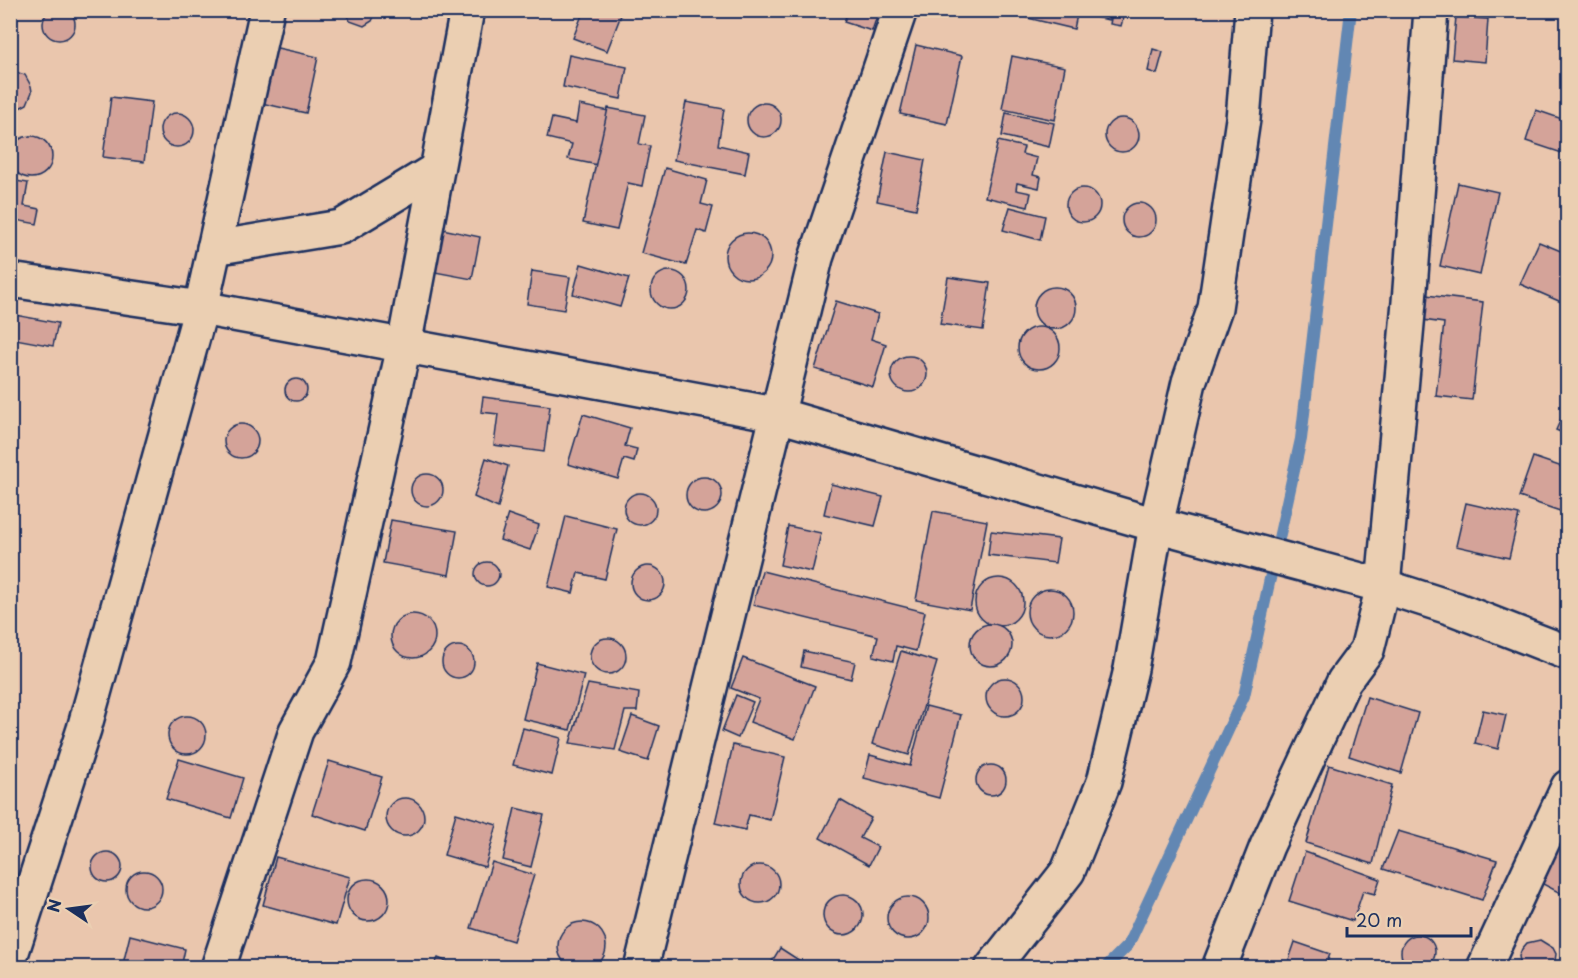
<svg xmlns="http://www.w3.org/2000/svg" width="1578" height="978" font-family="'Playpen Sans',sans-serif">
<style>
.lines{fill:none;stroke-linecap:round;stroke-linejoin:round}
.stream{stroke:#6287b3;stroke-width:12}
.building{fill:#d4a399;stroke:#1b2f5e;stroke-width:1.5}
.street-casing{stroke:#1b2f5e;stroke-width:38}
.street{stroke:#ebcfb2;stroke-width:33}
</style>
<rect width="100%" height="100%" fill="#eac6ad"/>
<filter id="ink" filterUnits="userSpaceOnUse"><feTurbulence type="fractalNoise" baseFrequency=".0167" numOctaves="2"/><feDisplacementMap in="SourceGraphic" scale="12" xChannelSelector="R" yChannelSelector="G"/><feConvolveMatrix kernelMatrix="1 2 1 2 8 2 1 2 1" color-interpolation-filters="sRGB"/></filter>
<g filter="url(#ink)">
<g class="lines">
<polyline class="stream" points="1105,968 1128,945 1244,696 1301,439 1351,10"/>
</g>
<g class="building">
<circle cx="59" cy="24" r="16"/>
<polygon points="377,10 372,21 364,26 350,21 346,11"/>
<polygon points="530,10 558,10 542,16"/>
<polygon points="584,10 623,10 607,51 573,38"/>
<polygon points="848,10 879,10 872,31 844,22"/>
<polygon points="1016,10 1078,10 1074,29 1015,15"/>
<polygon points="1091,10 1111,10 1109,20 1090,16"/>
<polygon points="1112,13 1124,15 1121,26 1110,24"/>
<polygon points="1456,17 1488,19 1485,62 1452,59"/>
<polygon points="916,45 962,56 947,124 900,114"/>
<polygon points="273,47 318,57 306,113 261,103"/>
<polygon points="1153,49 1163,52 1157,74 1148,71"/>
<polygon points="569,55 627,67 621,99 563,87"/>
<polygon points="1012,56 1065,67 1055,120 1002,109"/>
<polygon points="10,70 25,75 31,86 32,92 27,104 16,110 10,110"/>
<polygon points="111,97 152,102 144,162 103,157"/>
<polygon points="686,102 724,109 718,145 749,152 745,174 674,160"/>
<circle cx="764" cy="120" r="17"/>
<polygon points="579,105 609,111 598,165 568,159 572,144 547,138 552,118 576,123"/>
<polygon points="608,108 645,115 639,144 650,146 642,186 628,183 617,230 583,223"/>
<polygon points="1536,110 1568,121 1568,155 1526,141"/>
<polygon points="1006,113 1054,123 1049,147 1002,136"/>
<circle cx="177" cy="130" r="17"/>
<circle cx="1122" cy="135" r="17"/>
<circle cx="31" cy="157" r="21"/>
<polygon points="998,141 1024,147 1022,154 1037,158 1033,175 1041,177 1039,188 1017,183 1016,190 1031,193 1028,207 985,197"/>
<polygon points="887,152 925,160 916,209 877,201"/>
<polygon points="665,168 707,180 701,204 713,207 706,233 697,230 686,265 641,253"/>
<polygon points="10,180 28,183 24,206 40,209 37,224 10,219"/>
<polygon points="1458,183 1498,192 1480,275 1440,266"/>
<circle cx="1083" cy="205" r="17"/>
<circle cx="1139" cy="220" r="17"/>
<polygon points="1010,207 1045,216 1040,240 1003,230"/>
<polygon points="433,227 480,237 472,279 424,270"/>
<circle cx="748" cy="256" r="23"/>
<polygon points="1539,242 1568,254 1568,305 1520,284"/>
<polygon points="581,264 629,278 620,307 573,294"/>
<polygon points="532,271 570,277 564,310 527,304"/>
<circle cx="670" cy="290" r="19"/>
<polygon points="948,277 990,283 983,330 940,324"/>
<circle cx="1055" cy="308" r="21"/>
<polygon points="1426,295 1483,302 1472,400 1436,396 1444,323 1423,320"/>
<polygon points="836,301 878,314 871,339 886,344 873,387 815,369"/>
<polygon points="15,315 58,323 53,346 10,338"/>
<circle cx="1039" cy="348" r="21"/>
<circle cx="909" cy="374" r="18"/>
<circle cx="296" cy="390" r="11"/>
<polygon points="483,397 550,406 544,452 494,445 498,414 481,412"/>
<polygon points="1568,403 1568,435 1556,430"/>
<polygon points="583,414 630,428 625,446 637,449 634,462 624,459 618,479 568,464"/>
<circle cx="241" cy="441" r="17"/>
<polygon points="1533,457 1568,469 1568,490 1560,511 1519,497"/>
<polygon points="486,458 508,466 498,508 474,497"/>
<circle cx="427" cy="490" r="16"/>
<circle cx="704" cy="495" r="18"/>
<polygon points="831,484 883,497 875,526 824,514"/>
<circle cx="640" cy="509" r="16"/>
<polygon points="1466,503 1519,515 1509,558 1456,546"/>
<polygon points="933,511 987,521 970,610 916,600"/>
<polygon points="508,514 539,525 530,550 500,540"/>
<polygon points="566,516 617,529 605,579 578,573 573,593 548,587"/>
<polygon points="391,520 457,531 449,575 383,563"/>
<polygon points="788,526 821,533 812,572 780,565"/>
<polygon points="991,531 1059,539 1055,563 988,555"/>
<circle cx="487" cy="574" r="12"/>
<circle cx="648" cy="583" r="17"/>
<polygon points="762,571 925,612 916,651 896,646 893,661 873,656 878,636 753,605"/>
<circle cx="999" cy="602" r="24"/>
<circle cx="1050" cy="612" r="23"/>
<circle cx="413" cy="636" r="22"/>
<circle cx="991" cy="645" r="21"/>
<circle cx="608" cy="656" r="18"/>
<circle cx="458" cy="662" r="16"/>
<polygon points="804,651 855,662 851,679 801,667"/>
<polygon points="901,651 937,662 909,755 872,744"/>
<polygon points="743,658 815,686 795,739 750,722 759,699 731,688"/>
<polygon points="537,663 584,675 570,730 523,719"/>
<circle cx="1005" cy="697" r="19"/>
<polygon points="588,684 639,693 637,711 625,711 615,750 570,743"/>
<polygon points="736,695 753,702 738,738 722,731"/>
<polygon points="1367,697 1418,713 1401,773 1349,756"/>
<polygon points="926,706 961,715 939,798 864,778 870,755 910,766"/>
<polygon points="1483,710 1506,715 1498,749 1475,743"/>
<circle cx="187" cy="735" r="19"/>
<polygon points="632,716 659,726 648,761 620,752"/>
<polygon points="523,728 561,738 552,775 513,765"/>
<polygon points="733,745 785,757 770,820 749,815 745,830 715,823"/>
<polygon points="179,759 243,778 231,818 166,799"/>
<polygon points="329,761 382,777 365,831 312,814"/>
<circle cx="991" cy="780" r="15"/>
<polygon points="1329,765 1392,785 1373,864 1306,843"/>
<circle cx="405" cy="817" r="19"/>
<polygon points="840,800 871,818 860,838 878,847 869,865 820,838"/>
<polygon points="515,808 544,815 531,867 503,860"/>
<polygon points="456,813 497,825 485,867 444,855"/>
<polygon points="1398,831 1497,860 1482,900 1383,869"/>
<polygon points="1566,833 1568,833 1568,897 1541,883"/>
<circle cx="107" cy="867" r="15"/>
<polygon points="1305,852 1380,879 1375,894 1363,891 1353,921 1289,901"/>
<polygon points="276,857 350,877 336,925 263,905"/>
<polygon points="492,862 534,875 513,941 471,928"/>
<circle cx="760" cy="884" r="19"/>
<circle cx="144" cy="889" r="18"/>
<circle cx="368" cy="900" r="21"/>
<circle cx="843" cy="915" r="20"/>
<circle cx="908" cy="918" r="21"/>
<circle cx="582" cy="946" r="24"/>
<polygon points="130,935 185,949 181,968 122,968"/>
<circle cx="1418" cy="952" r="17"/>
<polygon points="1540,940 1553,948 1556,954 1554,968 1521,968 1519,956 1522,949 1527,943"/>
<polygon points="1295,942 1330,954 1325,968 1286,968"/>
<polygon points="780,948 811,968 768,968"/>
<polygon points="438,958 461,968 433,968"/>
</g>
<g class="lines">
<g class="street-casing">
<g id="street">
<polyline points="214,248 341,227 437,169"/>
<polyline points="10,280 201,308 775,414 1156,525 1383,586 1455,609 1568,653"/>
<polyline points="10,958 84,729 201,308 267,10"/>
<polyline points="218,968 296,731 334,662 404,346 467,10"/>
<polyline points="641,968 816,258 900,10"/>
<polyline points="992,968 1068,871 1104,782 1131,669 1156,525 1189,382 1215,308 1243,119 1252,10"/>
<polyline points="1219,968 1267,846 1344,681 1367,650 1383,586 1409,302 1431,10"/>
<polyline points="1484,968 1568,787"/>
</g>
</g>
<use href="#street" class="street"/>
</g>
</g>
<rect width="1578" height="978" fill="none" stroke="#ebcfb2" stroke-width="36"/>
<rect x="18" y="18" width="1542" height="942" fill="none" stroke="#1b2f5e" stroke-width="2" filter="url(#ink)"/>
<g transform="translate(69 909) rotate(283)" stroke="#ebcfb2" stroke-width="4.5" paint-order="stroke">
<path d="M0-4.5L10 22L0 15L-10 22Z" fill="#1b2f5e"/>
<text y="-9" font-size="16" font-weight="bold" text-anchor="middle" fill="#1b2f5e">N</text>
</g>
<path d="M1347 927v9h124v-9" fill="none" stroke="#1b2f5e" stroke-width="3"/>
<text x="1356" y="927" font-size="18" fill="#1b2f5e" stroke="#ebcfb2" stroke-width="4.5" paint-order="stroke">20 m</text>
</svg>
